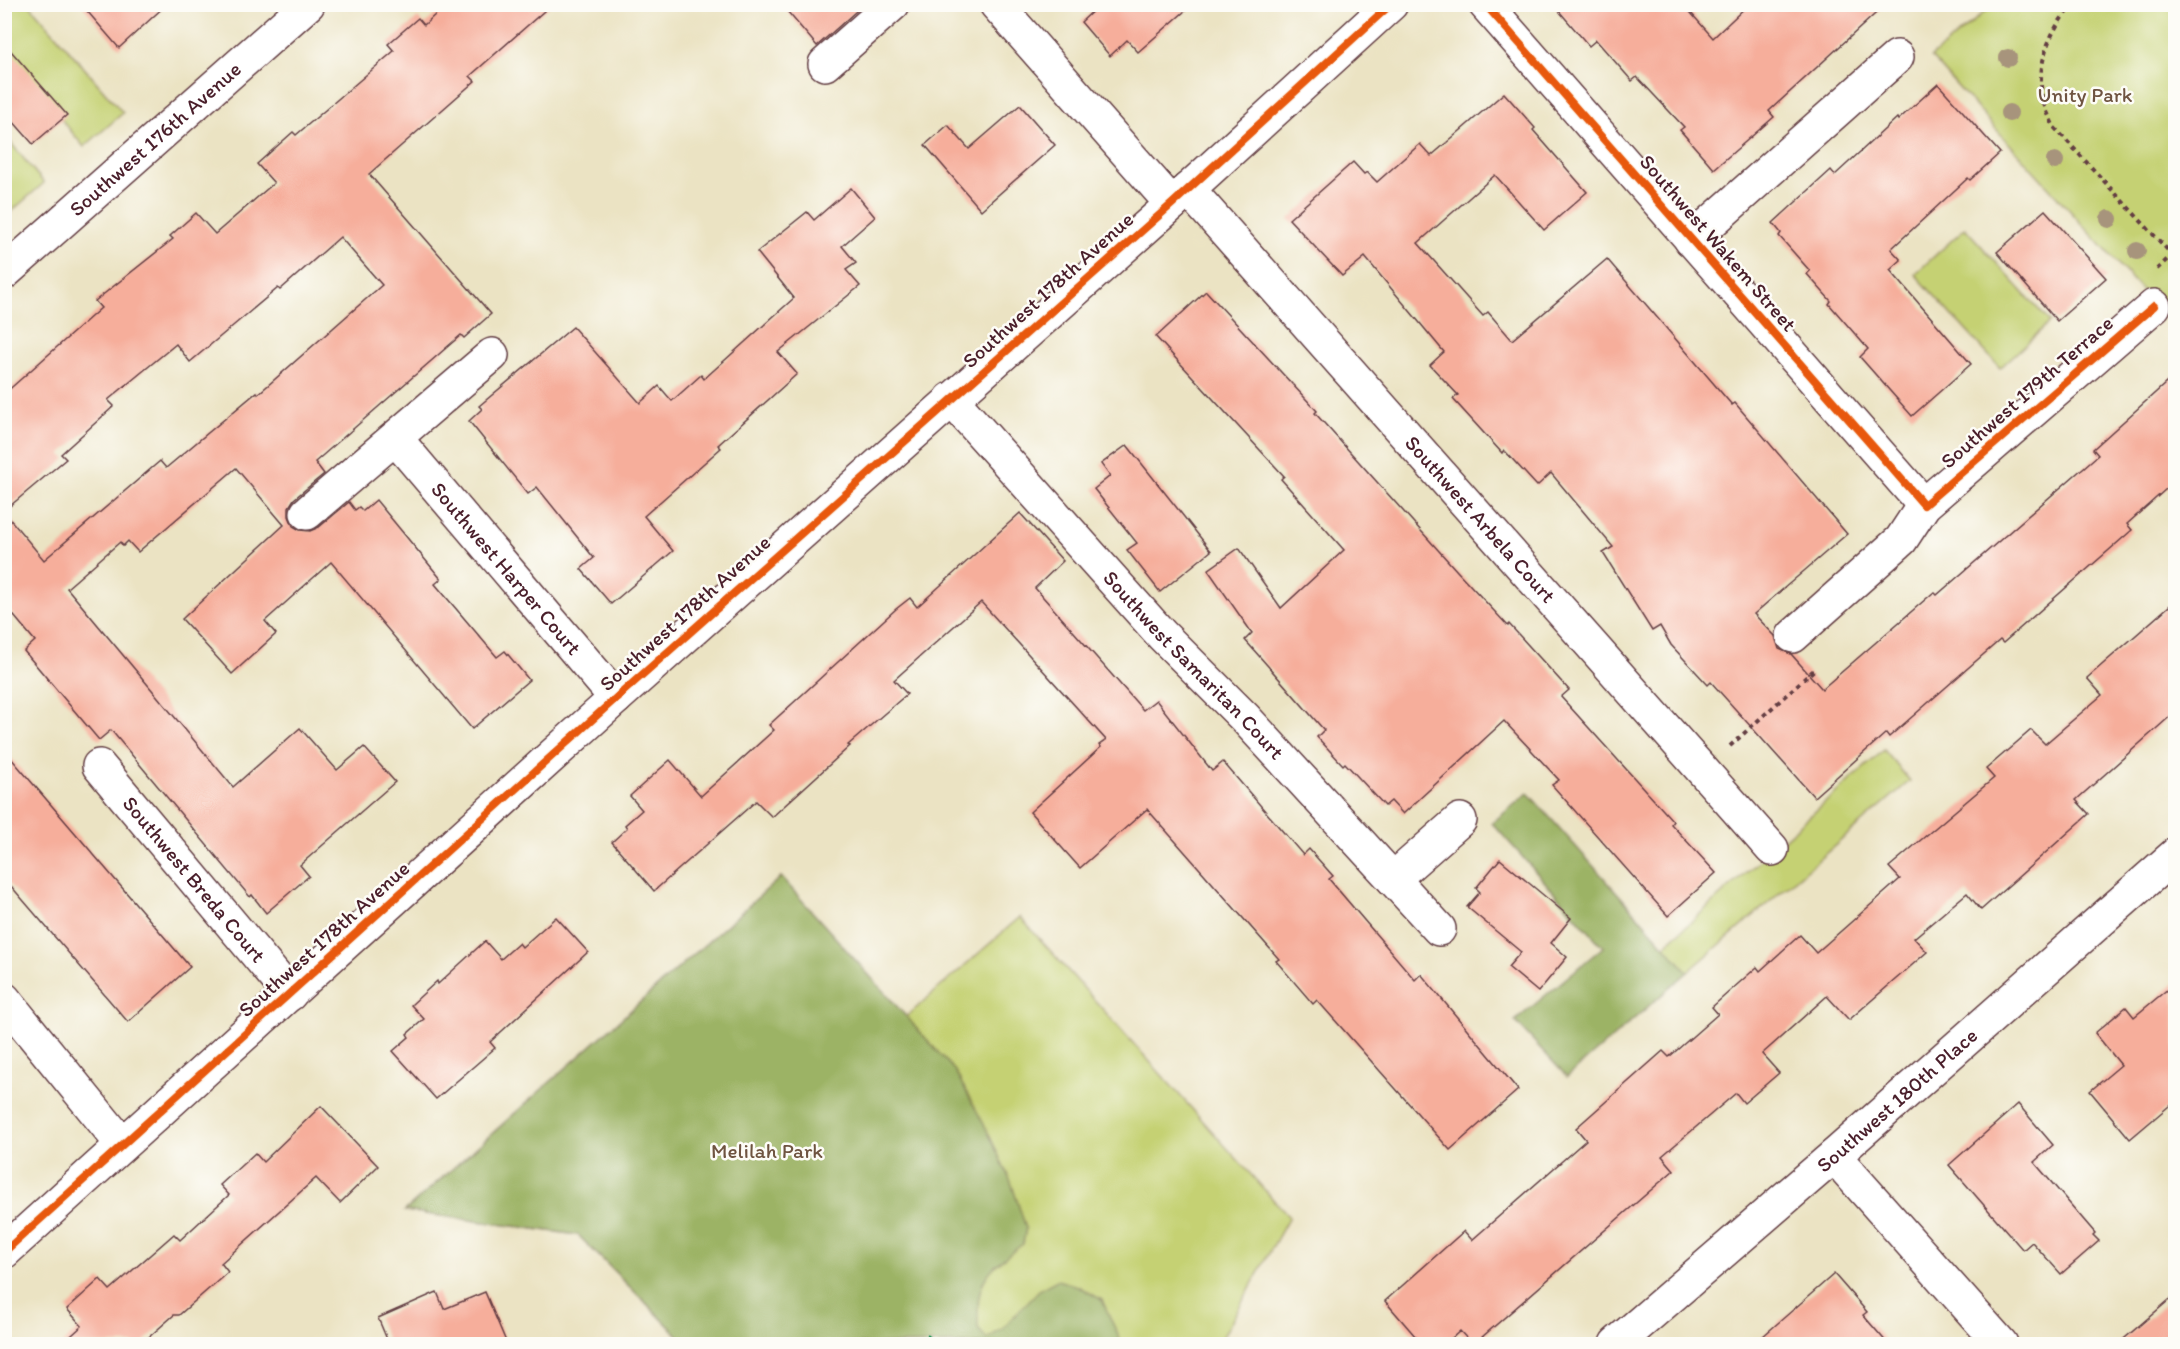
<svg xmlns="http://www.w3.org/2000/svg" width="2180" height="1349" font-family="Itim,sans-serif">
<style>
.green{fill:#c5d173;stroke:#88784f;stroke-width:1.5}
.forest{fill:#9cb365;stroke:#736948;stroke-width:1.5}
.building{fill:#f6ae9b}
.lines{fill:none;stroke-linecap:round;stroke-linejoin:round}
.minor-casing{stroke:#623c42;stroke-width:36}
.path{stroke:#623c42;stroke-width:4;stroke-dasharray:4.5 4.5;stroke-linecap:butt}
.minor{stroke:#fff;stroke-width:33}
.quiet{stroke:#00873e;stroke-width:6;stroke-dasharray:12 6;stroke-linecap:butt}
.cycleway-casing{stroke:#fdfcf7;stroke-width:11}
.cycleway{stroke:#e8590c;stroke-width:8}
.tree{fill:#a7947c}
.labels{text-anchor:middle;stroke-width:5;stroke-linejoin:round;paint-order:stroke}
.park-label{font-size:21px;fill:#6f5441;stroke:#fdfcf7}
.street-label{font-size:21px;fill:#4a1f2b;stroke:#fdfcf7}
</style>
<rect width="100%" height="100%" fill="#fdfcf7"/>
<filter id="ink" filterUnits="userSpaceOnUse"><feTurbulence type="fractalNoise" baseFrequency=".0167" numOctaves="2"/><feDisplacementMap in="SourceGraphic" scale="12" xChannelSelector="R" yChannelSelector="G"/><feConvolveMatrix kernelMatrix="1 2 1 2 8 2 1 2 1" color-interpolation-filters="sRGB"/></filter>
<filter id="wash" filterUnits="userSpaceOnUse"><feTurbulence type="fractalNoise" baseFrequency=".008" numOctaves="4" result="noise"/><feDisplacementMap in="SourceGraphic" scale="24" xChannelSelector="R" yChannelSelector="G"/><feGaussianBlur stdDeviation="1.35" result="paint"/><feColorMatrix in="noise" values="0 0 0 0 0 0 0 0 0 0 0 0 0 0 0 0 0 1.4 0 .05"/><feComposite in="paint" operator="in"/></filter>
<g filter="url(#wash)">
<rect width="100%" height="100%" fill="#ebe3c3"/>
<g class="green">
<polygon points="4,5 30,5 123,113 84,147 5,51"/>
<polygon points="1993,5 2175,5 2175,327 1931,57"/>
<polygon points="5,136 44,183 6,216 4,214"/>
<polygon points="1965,228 2050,322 2000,368 1915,274"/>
<polygon points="1884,750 1910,781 1688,972 1664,946"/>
<polygon points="781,877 906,1017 1020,917 1289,1217 1219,1344 687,1344 578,1235 405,1211"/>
</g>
<g class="forest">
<polygon points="1528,793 1688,972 1567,1077 1515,1021 1603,947 1492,823"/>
<path d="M781,877L955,1071L986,1128L1011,1182L1026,1228L1023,1244C984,1272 976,1280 978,1329L987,1339L1001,1330L1040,1289L1057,1280L1078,1286L1102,1300L1122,1344H687L578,1235L405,1211Z"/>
</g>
<g id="blocks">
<g class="building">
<polygon points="81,4 167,4 119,48"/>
<polygon points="447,4 552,4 470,76 475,81 369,174 491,314 464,338 461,335 315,462 324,474 294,499 289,507 289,516 293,526 300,530 310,531 319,527 349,502 355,510 359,507 363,511 376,500 441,579 435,584 497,657 505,651 529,680 472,729 331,562 265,621 276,634 232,674 182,619 284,525 236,468 138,552 128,541 123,546 120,542 67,588 233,787 300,728 337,770 364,747 395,782 300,865 309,876 266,913 252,895 250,897 111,730 99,740 24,651 35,641 4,604 4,512 44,560 160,461 166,468 257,392 258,394 382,285 340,237 280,290 278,288 190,362 176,344 108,400 114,406 61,454 66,459 4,511 4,394 101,308 95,301 173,239 170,236 196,213 215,234 274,183 257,164 293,132 296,135 394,51 388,44 418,18 424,25"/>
<polygon points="781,4 864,4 817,46"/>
<polygon points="1097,4 1193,4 1138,52 1127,40 1110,56 1081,22 1098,6"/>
<polygon points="1553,4 1683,4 1713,38 1749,4 1886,4 1769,111 1774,117 1714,169 1680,130 1684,127 1637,77 1632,81 1596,40 1589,46"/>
<polygon points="4,43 67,115 33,144 4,111"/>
<polygon points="1938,84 2000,153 1970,180 1968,178 1891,249 1901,260 1890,270 1971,364 1912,416 1860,357 1868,349 1829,304 1831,301 1807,274 1810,271 1779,236 1781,233 1773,223 1831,170 1835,175 1897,118 1898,120"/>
<polygon points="1504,93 1535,128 1533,130 1587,192 1544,230 1495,175 1418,243 1483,316 1488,312 1512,340 1607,259 1732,405 1735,403 1847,534 1754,614 1775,636 1779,649 1791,654 1822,689 1934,592 1937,595 2098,455 2093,449 2175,375 2175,481 2127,524 2132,530 2003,643 2000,640 1889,737 1886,733 1814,797 1711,682 1708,685 1671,645 1660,626 1652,631 1603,553 1613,547 1551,473 1537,486 1504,450 1502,453 1453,399 1458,395 1430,365 1444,352 1365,257 1342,276 1289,219 1353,162 1364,174 1367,172 1377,182 1420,144 1431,156"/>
<polygon points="1020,105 1055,145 981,210 925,145 948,125 969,149"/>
<polygon points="851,188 875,217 842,246 856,263 846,270 860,286 778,352 797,374 718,445 721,448 644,516 673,551 611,604 581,569 594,558 537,487 528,494 469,421 482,409 479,406 573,327 640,403 659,386 672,401 701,375 704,379 794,298 757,252 807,212 814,220"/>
<polygon points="2045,210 2106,278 2057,321 1997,252"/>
<polygon points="1206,291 1317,411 1315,413 1457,571 1508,626 1509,624 1569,690 1561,697 1673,821 1671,824 1716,873 1668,916 1552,785 1559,780 1504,721 1403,814 1391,801 1385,806 1345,763 1343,765 1317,737 1324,730 1245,640 1252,633 1208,570 1239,548 1281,608 1344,550 1281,479 1284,476 1156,337"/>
<polygon points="1127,445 1211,551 1160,592 1127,550 1137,543 1094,489 1110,476 1101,464"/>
<polygon points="1020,513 1063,561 1035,588 1143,710 1156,700 1212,771 1223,762 1303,855 1309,849 1333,876 1329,879 1415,980 1421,974 1518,1090 1450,1150 1317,1000 1313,1004 1276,961 1279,959 1147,809 1080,868 1030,812 1101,747 1099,745 1106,740 981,602 894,680 907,694 848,745 850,746 772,817 756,801 654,891 612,842 627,828 625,825 642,810 630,796 670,760 701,796 774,730 769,725 896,609 910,598 917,607"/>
<polygon points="2175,601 2175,712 2076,800 2089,814 1981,910 1967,893 1914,938 1927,952 1849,1020 1827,996 1762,1054 1779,1073 1744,1103 1736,1093 1662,1156 1674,1170 1474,1344 1472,1344 1460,1331 1445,1344 1422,1344 1385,1301 1464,1231 1472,1240 1586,1140 1576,1128 1663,1051 1669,1057 1718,1014 1712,1007 1757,967 1760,971 1800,935 1816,953 1900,879 1889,867 1994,778 1986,769 2031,730 2045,744 2102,695 2087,678"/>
<polygon points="4,750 190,967 128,1022 4,878"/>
<polygon points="1500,859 1571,918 1551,943 1567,957 1538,992 1508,967 1521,952 1467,907 1480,892 1476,888"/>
<polygon points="556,917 588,952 490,1042 495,1048 436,1099 393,1051 409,1037 407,1034 424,1019 411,1005 437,981 438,984 485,941 501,959 519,943 522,947"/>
<polygon points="2175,983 2175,1101 2130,1139 2090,1091 2121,1065 2095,1033 2126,1007 2134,1017"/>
<polygon points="2018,1104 2053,1145 2034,1162 2095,1233 2093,1235 2099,1241 2061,1274 2032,1242 2023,1250 1949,1165"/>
<polygon points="321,1106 378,1166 340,1203 316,1178 221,1263 228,1272 179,1315 174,1315 141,1344 62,1344 82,1326 67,1309 100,1279 110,1290 174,1234 180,1240 229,1195 220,1185 255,1153 263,1162"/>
<polygon points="1834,1274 1867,1312 1863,1315 1888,1344 1754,1344"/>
<polygon points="437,1292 444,1309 485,1292 507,1344 389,1344 378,1318"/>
<polygon points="2175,1295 2175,1344 2118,1344"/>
</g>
</g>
</g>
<g filter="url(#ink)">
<use href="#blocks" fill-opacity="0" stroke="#623c42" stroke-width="1.5"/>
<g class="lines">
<g class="minor-casing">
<g id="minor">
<polyline points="996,4 1172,204"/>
<polyline points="1485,4 1924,505"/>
<polyline points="825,64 893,4"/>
<path id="s1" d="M1188,189L1772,849"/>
<polyline points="1691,240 1897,57"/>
<path id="s2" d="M4,273L308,4"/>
<path id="s3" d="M951,399L1162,635L1245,718L1439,929"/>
<path id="s4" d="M396,439L616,698"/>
<polyline points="307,513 492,355"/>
<polyline points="1793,636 1901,540 1924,505 2154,306"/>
<path id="s5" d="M99,766L290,994"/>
<polyline points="1393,879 1460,820"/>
<polyline points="4,999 122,1144"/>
<polyline points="1834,1156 2001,1344"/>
<polyline points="4,1252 616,698 1172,204 1391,4"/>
<path id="s6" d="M1616,1344L1834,1156L2176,854"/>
</g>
</g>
<g class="path">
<path d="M2074,4C2050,28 2037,62 2042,96C2044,107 2050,118 2054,127L2176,259"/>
<polyline points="2157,269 2172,255"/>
<polyline points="1730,746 1816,668"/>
</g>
<use href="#minor" class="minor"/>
<polyline class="quiet" points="924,1344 930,1336"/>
<g class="cycleway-casing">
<g id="cycleway">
<polyline points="1485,4 1924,505 2154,306"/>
<polyline points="4,1252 616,698 1172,204 1391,4"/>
</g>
</g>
<use href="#cycleway" class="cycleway"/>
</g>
<g class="tree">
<circle cx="2008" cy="58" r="9"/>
<circle cx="2009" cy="113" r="9"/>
<circle cx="2055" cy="161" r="9"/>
<circle cx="2109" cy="219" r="9"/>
<circle cx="2137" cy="251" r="9"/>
</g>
</g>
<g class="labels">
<g class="park-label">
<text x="2085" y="102">Unity Park</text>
<text x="767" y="1158">Melilah Park</text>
</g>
<g class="street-label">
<text dy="7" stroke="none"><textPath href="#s2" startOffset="202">Southwest 176th Avenue</textPath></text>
<text transform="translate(1718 243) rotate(49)" y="7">Southwest Wakem Street</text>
<text transform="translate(1048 290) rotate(-42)" y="7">Southwest 178th Avenue</text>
<text transform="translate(2027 392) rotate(-41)" y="7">Southwest 179th Terrace</text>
<text dy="7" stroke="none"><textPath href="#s1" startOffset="441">Southwest Arbela Court</textPath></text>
<text dy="7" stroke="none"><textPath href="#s4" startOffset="170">Southwest Harper Court</textPath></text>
<text transform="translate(685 613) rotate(-42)" y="7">Southwest 178th Avenue</text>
<text dy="7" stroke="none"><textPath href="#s3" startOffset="360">Southwest Samaritan Court</textPath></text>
<text dy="7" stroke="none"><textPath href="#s5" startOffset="148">Southwest Breda Court</textPath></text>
<text transform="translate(324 939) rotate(-42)" y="7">Southwest 178th Avenue</text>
<text dy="7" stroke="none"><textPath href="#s6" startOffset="372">Southwest 180th Place</textPath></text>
</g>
</g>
<rect width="2180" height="1349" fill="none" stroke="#fdfcf7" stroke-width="24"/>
</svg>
